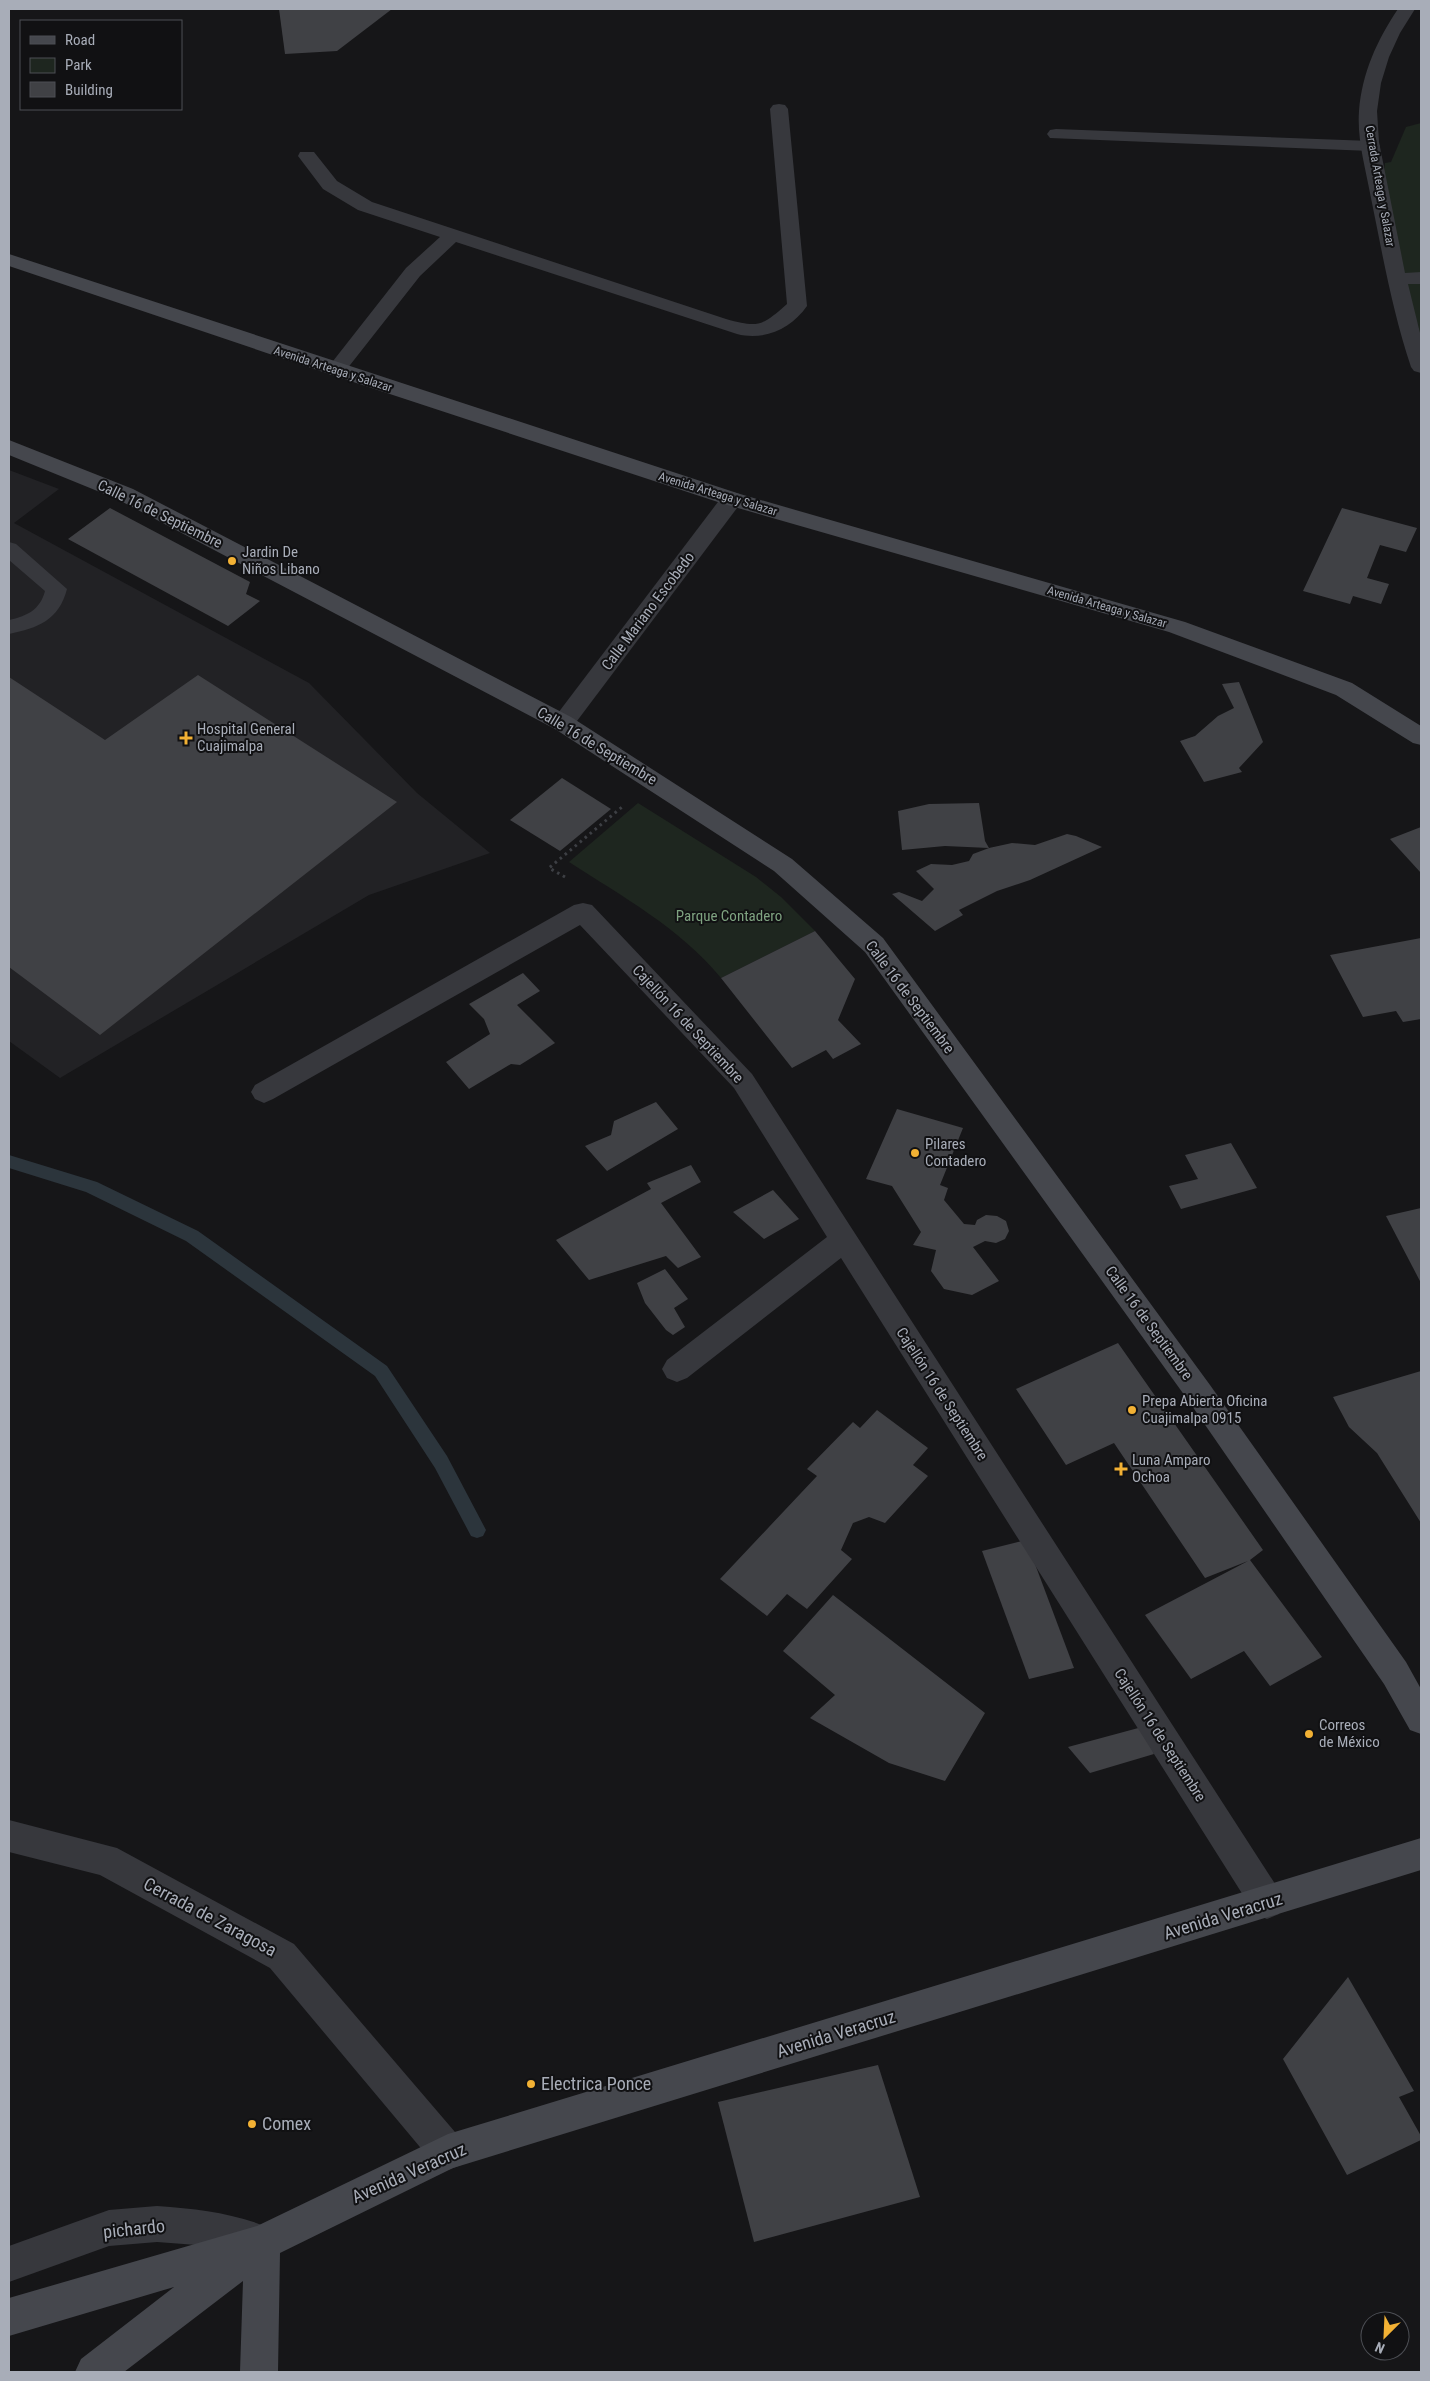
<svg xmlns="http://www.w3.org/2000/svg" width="1430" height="2381" font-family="'Roboto Condensed',sans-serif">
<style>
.built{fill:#222225}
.green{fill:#1e261f}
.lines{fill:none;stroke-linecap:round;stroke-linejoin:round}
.stream{fill:#2c353c;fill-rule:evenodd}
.building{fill:#404145}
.path{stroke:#3d3f44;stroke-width:3;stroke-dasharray:2.5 4;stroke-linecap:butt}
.lane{fill:#37383d;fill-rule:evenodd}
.street{fill:#37383d;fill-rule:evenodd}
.secondary{fill:#45474d;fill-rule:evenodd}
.poi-dot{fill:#f2b134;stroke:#111113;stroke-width:2}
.labels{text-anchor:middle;stroke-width:4;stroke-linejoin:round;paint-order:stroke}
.far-street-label{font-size:12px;fill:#a8adb8;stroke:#111113}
.street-label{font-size:15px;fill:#a8adb8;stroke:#111113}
.poi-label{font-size:15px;fill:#a8adb8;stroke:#111113;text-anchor:start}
.park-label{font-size:15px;fill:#7fa381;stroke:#111113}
.near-street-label{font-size:18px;fill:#a8adb8;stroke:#111113}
.near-poi-label{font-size:18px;fill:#a8adb8;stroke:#111113;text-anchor:start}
</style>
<rect width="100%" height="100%" fill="#161618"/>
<polygon class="built" points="9,470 59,489 14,523 309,683 417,793 490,853 369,895 60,1078 9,1041"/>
<g class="green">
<polygon points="1421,123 1421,343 1419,341 1418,324 1410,322 1382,189 1385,163 1391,162 1406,127"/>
<path d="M638,803L756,877L781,897L815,931L721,978C680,928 623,897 569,862Z"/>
</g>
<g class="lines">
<polygon class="stream" points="9,1155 97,1182 198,1231 387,1366 447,1456 486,1530 483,1536 477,1538 471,1536 435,1468 375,1376 186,1241 86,1192 9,1168"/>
</g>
<g class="building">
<polygon points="279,9 392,9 337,51 285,54"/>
<polygon points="110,508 250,582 246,594 260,601 228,626 68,539"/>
<polygon points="1342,508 1417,528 1406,552 1380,545 1367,578 1389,584 1381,604 1353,596 1350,604 1303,591"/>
<polygon points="198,675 397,802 100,1035 9,967 9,677 105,740"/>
<polygon points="1239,682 1263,742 1239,768 1242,772 1204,782 1180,741 1195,736 1218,716 1234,708 1222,684"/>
<polygon points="562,778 611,809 560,851 510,820"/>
<polygon points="979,803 985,841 989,848 1012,843 1035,845 1067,834 1076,836 1102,847 1030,880 997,891 959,910 963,915 935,931 892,894 899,892 922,901 934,889 916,871 931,864 952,865 969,861 973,854 989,848 945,846 902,850 898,811 929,804"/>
<polygon points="1421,827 1421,873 1390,839"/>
<polygon points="815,931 855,979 838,1020 861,1044 833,1059 826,1050 792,1068 721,978"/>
<polygon points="1421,938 1421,1019 1403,1022 1396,1011 1363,1017 1330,955"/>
<polygon points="523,973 540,991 517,1005 555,1043 520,1065 511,1064 469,1089 446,1062 490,1034 484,1019 469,1004"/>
<polygon points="656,1102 678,1129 607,1171 585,1146 611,1135 614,1121"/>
<polygon points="897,1109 963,1128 940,1185 948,1188 944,1200 964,1224 975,1225 977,1220 986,1215 997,1216 1006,1221 1009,1231 1005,1239 996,1243 985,1241 973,1247 999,1281 972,1295 944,1289 931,1271 936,1250 913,1245 921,1232 892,1186 866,1179"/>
<polygon points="1231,1143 1257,1188 1181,1209 1169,1186 1198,1179 1185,1155"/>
<polygon points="691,1165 701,1182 661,1203 701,1257 678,1268 666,1256 589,1280 556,1240 651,1189 647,1183"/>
<polygon points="773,1190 799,1219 764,1239 733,1212"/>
<polygon points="1421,1208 1421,1283 1386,1216"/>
<polygon points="665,1269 688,1299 674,1308 685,1327 673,1335 666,1330 645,1303 637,1283"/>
<polygon points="1118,1343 1263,1550 1250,1560 1322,1657 1270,1686 1244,1651 1191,1679 1145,1615 1248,1561 1205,1578 1114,1443 1066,1465 1016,1389"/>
<polygon points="1421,1371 1421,1523 1377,1453 1349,1427 1333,1397"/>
<polygon points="877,1410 928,1448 913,1465 928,1476 885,1523 869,1517 853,1523 841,1550 852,1559 807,1609 787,1594 767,1616 720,1579 817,1476 807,1469 853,1422 860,1428"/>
<polygon points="1026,1540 1074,1668 1029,1679 982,1551"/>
<polygon points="833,1595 985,1713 945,1781 889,1763 810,1718 835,1695 783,1651"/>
<polygon points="1142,1727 1154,1754 1090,1773 1068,1747"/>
<polygon points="1348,1977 1414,2091 1399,2097 1421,2136 1421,2140 1347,2175 1283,2059"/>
<polygon points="878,2065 920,2197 754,2242 718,2102"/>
</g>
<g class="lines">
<polyline class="path" points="565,877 549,868 622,807"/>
<g class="lane">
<polygon points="1056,129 1371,141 1377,142 1380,146 1377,150 1371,151 1050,138 1047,134 1050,130"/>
<path d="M9,542L16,544L67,589C59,620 38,628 9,634V620C27,616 40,610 45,591L9,560Z"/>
</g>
<g class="street">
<path d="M1398,9H1415L1400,33L1389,57L1381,83L1377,111L1379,142L1405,273L1421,272V284H1408L1421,337V373L1414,371L1411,367C1392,310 1382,252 1370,193C1365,166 1357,139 1359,111C1362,73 1377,40 1398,9Z"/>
<path d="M779,104L785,105L788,109L807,306C791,329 764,341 737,334L456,242L420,276L343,374L336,376L329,374L326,370L406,268L440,237L358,210L323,189L298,156L300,152H314L337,181L372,202L726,319C759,328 762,326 787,304L770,109L773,105Z"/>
<polygon points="732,492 740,494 743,499 740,504 571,729 563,731 555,729 551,723 555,717 724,494"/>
<polygon points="583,903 592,905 752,1074 1279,1890 1284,1902 1279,1914 1267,1919 1255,1914 841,1258 687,1378 677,1382 667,1378 662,1369 667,1360 827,1237 734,1088 580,925 273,1099 264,1103 255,1099 251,1092 255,1085 574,905"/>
<polygon points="9,1820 117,1848 294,1944 461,2139 466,2152 461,2165 448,2170 435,2165 270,1968 100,1875 9,1852"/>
<path d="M157,2206C200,2209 234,2213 275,2230L280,2243L275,2256L262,2261L210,2246L157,2242L109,2246L9,2282V2246L109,2210Z"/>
</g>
<g class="secondary">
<polygon points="9,254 740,494 1185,622 1352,683 1421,726 1421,745 1413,743 1336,695 1169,632 724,504 329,374 9,266"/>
<polygon points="9,440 133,489 571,717 792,859 883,938 1210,1385 1406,1662 1421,1689 1421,1734 1410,1730 1384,1684 1190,1403 865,952 774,871 555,729 117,499 9,455"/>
<polygon points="1421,1838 1421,1870 453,2168 280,2253 278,2372 240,2372 243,2281 124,2372 75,2372 81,2359 174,2287 9,2336 9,2298 257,2226 448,2134"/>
</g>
</g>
<g class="poi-dot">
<circle cx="232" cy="561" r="5"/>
<path d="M183.5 730.5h5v5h5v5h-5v5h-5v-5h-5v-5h5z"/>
<circle cx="915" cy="1153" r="5"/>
<circle cx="1132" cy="1410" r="5"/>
<path d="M1118.5 1461.5h5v5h5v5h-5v5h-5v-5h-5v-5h5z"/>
<circle cx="1309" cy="1734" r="5"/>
<circle cx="531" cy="2084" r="5"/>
<circle cx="252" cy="2124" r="5"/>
</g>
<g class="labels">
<g class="far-street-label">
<text transform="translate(1380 186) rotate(80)" y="4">Cerrada Arteaga y Salazar</text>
<text transform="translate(333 369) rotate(18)" y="4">Avenida Arteaga y Salazar</text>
<text transform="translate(718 494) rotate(17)" y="4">Avenida Arteaga y Salazar</text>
<text transform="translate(1107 607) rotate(16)" y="4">Avenida Arteaga y Salazar</text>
</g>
<g class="street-label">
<text transform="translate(160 514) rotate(26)" y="5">Calle 16 de Septiembre</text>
<text transform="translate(648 611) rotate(-53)" y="5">Calle Mariano Escobedo</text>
<text transform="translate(597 746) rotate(31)" y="5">Calle 16 de Septiembre</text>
<text transform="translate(910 997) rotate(53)" y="5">Calle 16 de Septiembre</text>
<text transform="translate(688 1024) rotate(47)" y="5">Cajellón 16 de Septiembre</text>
<text transform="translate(1149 1323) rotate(54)" y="5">Calle 16 de Septiembre</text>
<text transform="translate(942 1394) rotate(57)" y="5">Cajellón 16 de Septiembre</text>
<text transform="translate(1160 1735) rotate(57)" y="5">Cajellón 16 de Septiembre</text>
</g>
<g class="poi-label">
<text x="242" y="557">Jardin De<tspan x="242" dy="17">Niños Libano</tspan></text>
<text x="197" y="734">Hospital General<tspan x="197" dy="17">Cuajimalpa</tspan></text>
<text x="925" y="1149">Pilares<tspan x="925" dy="17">Contadero</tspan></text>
<text x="1142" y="1406">Prepa Abierta Oficina<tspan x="1142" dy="17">Cuajimalpa 0915</tspan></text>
<text x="1132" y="1465">Luna Amparo<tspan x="1132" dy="17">Ochoa</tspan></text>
<text x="1319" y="1730">Correos<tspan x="1319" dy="17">de México</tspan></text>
</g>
<g class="park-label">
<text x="729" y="921">Parque Contadero</text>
</g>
<g class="near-street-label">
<text transform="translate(1223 1916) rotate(-17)" y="6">Avenida Veracruz</text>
<text transform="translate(210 1917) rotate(28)" y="6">Cerrada de Zaragosa</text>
<text transform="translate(836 2034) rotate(-17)" y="6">Avenida Veracruz</text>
<text transform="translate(409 2173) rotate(-24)" y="6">Avenida Veracruz</text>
<text transform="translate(134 2229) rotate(-6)" y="6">pichardo</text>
</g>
<g class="near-poi-label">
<text x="541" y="2090">Electrica Ponce</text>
<text x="262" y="2130">Comex</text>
</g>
</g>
<rect width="1430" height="2381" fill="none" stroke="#a8adb8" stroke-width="20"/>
<rect x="20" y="20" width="162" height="90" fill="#111113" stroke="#4d4f55"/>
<rect x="30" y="36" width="25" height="8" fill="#45474d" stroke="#4d4f55"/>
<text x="65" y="45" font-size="15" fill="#a8adb8">Road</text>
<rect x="30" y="58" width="25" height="15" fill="#1e261f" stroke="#4d4f55"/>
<text x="65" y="70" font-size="15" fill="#a8adb8">Park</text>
<rect x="30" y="82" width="25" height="15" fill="#404145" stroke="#4d4f55"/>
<text x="65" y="95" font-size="15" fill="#a8adb8">Building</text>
<g transform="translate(1385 2336) rotate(204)"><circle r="24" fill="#111113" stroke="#4d4f55"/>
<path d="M0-4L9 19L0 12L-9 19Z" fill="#f2b134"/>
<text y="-8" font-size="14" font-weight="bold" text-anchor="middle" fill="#a8adb8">N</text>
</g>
</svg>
